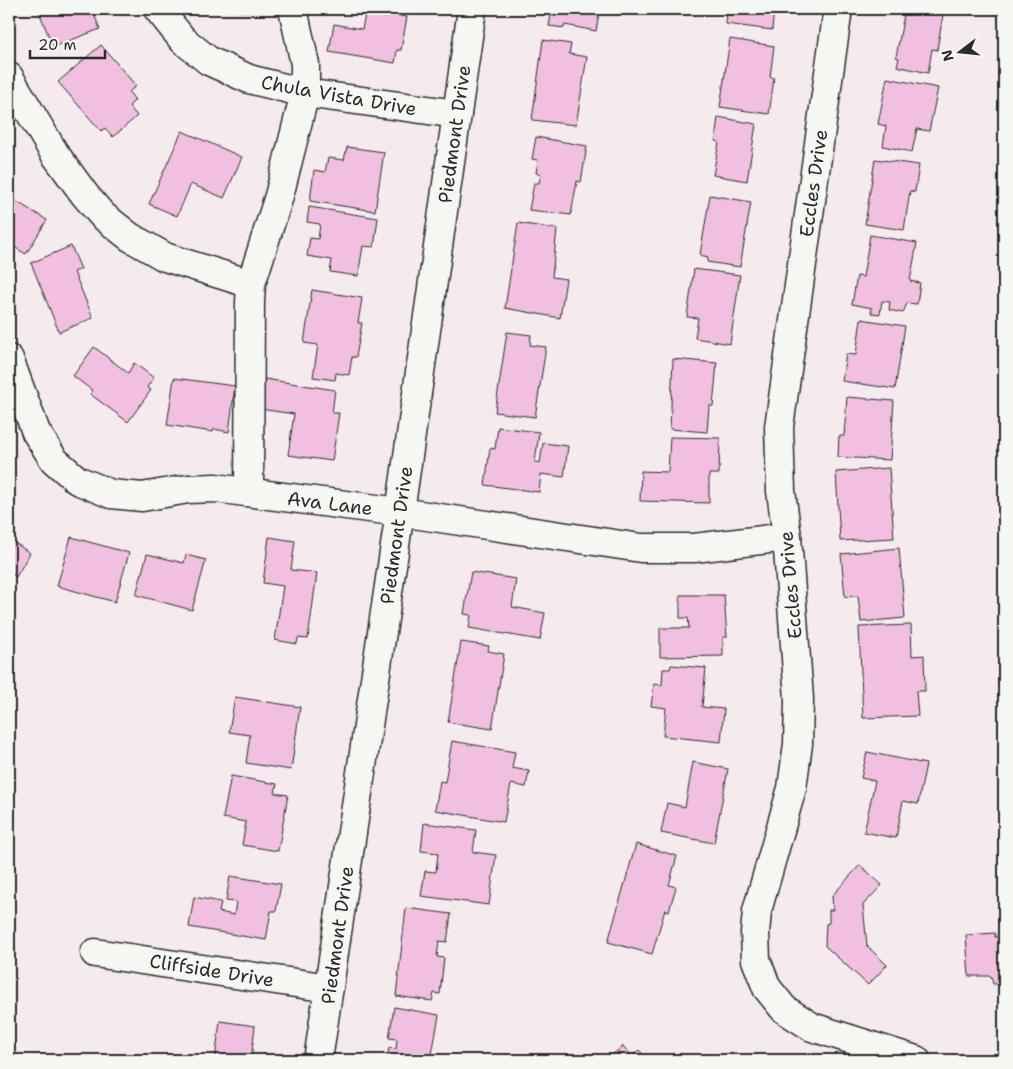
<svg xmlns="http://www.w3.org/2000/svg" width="1013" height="1069" font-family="'Shantell Sans',sans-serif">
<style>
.building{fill:#f1c0e0;stroke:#2b2b2b}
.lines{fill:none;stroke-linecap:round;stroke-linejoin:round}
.minor-casing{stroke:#2b2b2b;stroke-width:31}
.minor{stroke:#f6f6f2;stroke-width:28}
.labels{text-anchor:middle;stroke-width:4.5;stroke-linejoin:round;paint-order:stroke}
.street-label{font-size:19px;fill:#2b2b2b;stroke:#f6f6f2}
</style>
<rect width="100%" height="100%" fill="#f5ebee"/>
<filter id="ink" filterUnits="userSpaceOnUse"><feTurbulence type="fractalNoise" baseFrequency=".02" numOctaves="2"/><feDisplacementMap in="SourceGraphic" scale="10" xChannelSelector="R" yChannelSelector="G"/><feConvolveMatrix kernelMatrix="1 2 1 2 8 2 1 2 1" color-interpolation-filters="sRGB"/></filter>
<g filter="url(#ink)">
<g class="building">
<polygon points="38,9 84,9 85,10 92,9 100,29 53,47"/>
<polygon points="238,9 269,9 269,10 238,11"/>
<polygon points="352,9 401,9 400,16 407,17 401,50 397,50 395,63 329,52 334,24 362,29 365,15 351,13"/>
<polygon points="552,9 600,9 596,31 565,25 564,28 549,26"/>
<polygon points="727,9 774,9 772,30 726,24"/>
<polygon points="905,9 948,9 948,10 944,9 937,50 932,49 928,73 897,66 899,58 896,57"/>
<polygon points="730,39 774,46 770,77 774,78 769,114 720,107"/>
<polygon points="543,40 571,44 569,54 587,57 576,125 532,120"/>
<polygon points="101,45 136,86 129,92 135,100 129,106 137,116 113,137 105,128 101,131 58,82"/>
<polygon points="887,78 938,88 929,131 917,129 912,152 883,146 886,126 878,124"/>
<polygon points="718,117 756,124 747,181 713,175 719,142 715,141"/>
<polygon points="182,131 242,157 224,198 191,184 177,216 149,204"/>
<polygon points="536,137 587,146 581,182 577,181 571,215 529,210 534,183 539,183 541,174 536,173 538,160 532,159"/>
<polygon points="347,147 384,152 375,211 310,201 314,170 325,172 328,158 344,160"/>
<polygon points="875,159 919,165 915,192 910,191 904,230 865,224"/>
<polygon points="710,195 751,202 740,267 707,262 708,257 700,255"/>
<polygon points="9,197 47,220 26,254 9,244"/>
<polygon points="309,207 378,218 374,247 363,246 358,276 330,272 332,260 307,256 310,238 318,239 320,224 307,222"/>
<polygon points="518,223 557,229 552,277 566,279 560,318 505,308"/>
<polygon points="870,235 917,243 910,281 920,283 917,304 907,303 903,313 889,310 890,302 882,301 880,314 871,313 872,308 852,304 857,276 863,277"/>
<polygon points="71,246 81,269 74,272 93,318 59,332 31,263"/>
<polygon points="694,269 740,275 730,344 695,338 698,318 687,317"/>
<polygon points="312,290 362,298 358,323 362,323 356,357 352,357 349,375 336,373 335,380 313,377 318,345 304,343"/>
<polygon points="861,319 905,326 895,389 842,381 846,354 856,355"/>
<polygon points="507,332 531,335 530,345 546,347 535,417 495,412"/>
<polygon points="94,347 128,373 134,363 154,378 147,387 151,390 128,422 90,394 93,391 73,376"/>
<polygon points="673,359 717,363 713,406 709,406 707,432 670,429"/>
<polygon points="174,378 235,386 229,432 214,429 213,432 167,425"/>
<polygon points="265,379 335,390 332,413 339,413 332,461 288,455 294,414 260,409"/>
<polygon points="847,397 894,401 890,460 838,457 839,436 844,436"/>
<polygon points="498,427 539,432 535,462 540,463 543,443 568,446 564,477 541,474 539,492 485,485 490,448 495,449"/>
<polygon points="670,437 720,438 719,474 709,474 709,503 640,501 641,471 668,472"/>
<polygon points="889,468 894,538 840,541 836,472"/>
<polygon points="71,537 129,553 115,602 57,586"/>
<polygon points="269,537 295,541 291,570 317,573 308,639 298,638 297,644 275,640 283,586 263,583"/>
<polygon points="9,539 30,553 16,577 9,572"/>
<polygon points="899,548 905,618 861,622 858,596 845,597 841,554"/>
<polygon points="147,554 184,563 186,555 206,560 192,610 136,595"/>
<polygon points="471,572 516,579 512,607 545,613 540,640 469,628 471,615 464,614"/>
<polygon points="680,595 724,595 727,637 723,637 723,656 660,657 660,628 689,628 688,618 680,618"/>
<polygon points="911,625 912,656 924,655 925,691 916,691 918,716 863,718 859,627"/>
<polygon points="461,642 489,646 488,651 504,654 492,729 448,722"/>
<polygon points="671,665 706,668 702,707 724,709 721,742 663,736 666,708 651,706 654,684 662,685 663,669 670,669"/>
<polygon points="235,697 300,707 291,770 246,763 250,735 229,732"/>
<polygon points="452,741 515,752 512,768 529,771 526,787 511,784 504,822 435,810 440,781 445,782"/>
<polygon points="867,752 926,764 918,804 903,801 896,838 864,832 875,781 861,778"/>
<polygon points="693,762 728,769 714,843 661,833 667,803 685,807"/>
<polygon points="231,776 277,784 275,793 288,795 278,851 242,845 246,822 223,818"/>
<polygon points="424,823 476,830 473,852 496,855 489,905 421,896 425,871 436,872 438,853 421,851"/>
<polygon points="636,844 677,856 669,885 676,887 669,911 665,910 652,954 608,942"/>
<polygon points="860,865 882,885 863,905 867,946 887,965 868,985 825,946 826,924 829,923 829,910 833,910 832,896"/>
<polygon points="230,876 281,884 276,911 271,911 266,940 189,927 194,897 221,902 219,912 234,915 236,902 226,901"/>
<polygon points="406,908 451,914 447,942 439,941 437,957 444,958 440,994 434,993 432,1001 396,996"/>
<polygon points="995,933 995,937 1004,937 1004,984 993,984 991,976 969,976 966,935"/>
<polygon points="394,1007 439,1015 431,1060 387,1060 389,1048 396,1049 397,1039 389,1038"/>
<polygon points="220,1021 255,1026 251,1060 215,1060"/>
<polygon points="9,1037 15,1043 9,1049"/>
<polygon points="623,1046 632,1056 639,1050 648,1060 606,1060"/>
</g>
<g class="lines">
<g class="minor-casing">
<g id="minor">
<polyline points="158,9 183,40 209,61 249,79 305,93 457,114"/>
<polyline points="838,9 779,427 781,491 787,537 799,699 798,744 792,788 757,911 755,933 756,960 767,988 784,1009 812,1027 916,1060"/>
<polyline points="9,77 55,154 85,195 102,215 130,237 165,257 251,284"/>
<polyline points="9,359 36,432 54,460 77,480 111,494 142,497 188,489 215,488 400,512 641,548 694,548 787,537"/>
<polyline points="249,492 250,302 251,284 279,196 305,93 305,64 293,9"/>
<polyline points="95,953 329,988"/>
<polyline points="318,1060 400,512 472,9"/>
</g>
</g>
<use href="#minor" class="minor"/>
</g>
</g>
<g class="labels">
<g class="street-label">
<text transform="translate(339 95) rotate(10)" y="7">Chula Vista Drive</text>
<text transform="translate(454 134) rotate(-82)" y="7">Piedmont Drive</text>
<text transform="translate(813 183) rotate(-82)" y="7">Eccles Drive</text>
<text transform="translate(330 503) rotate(7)" y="7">Ava Lane</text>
<text transform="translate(396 535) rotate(-82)" y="7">Piedmont Drive</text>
<text transform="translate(790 585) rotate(-95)" y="7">Eccles Drive</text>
<text transform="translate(337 935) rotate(-82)" y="7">Piedmont Drive</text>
<text transform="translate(212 970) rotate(9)" y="7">Cliffside Drive</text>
</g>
</g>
<rect width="1013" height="1069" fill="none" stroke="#f6f6f2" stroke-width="30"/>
<rect x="15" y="15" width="983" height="1039" fill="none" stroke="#2b2b2b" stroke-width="2" filter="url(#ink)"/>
<g transform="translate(960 52) rotate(254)" stroke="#f6f6f2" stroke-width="4" paint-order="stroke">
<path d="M0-4L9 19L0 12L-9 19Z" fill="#2b2b2b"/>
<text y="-8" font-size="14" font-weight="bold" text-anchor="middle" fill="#2b2b2b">N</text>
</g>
<path d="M30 50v8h75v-8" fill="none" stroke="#2b2b2b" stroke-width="2.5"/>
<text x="38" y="50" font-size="15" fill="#2b2b2b" stroke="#f6f6f2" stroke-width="4" paint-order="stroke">20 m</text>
</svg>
